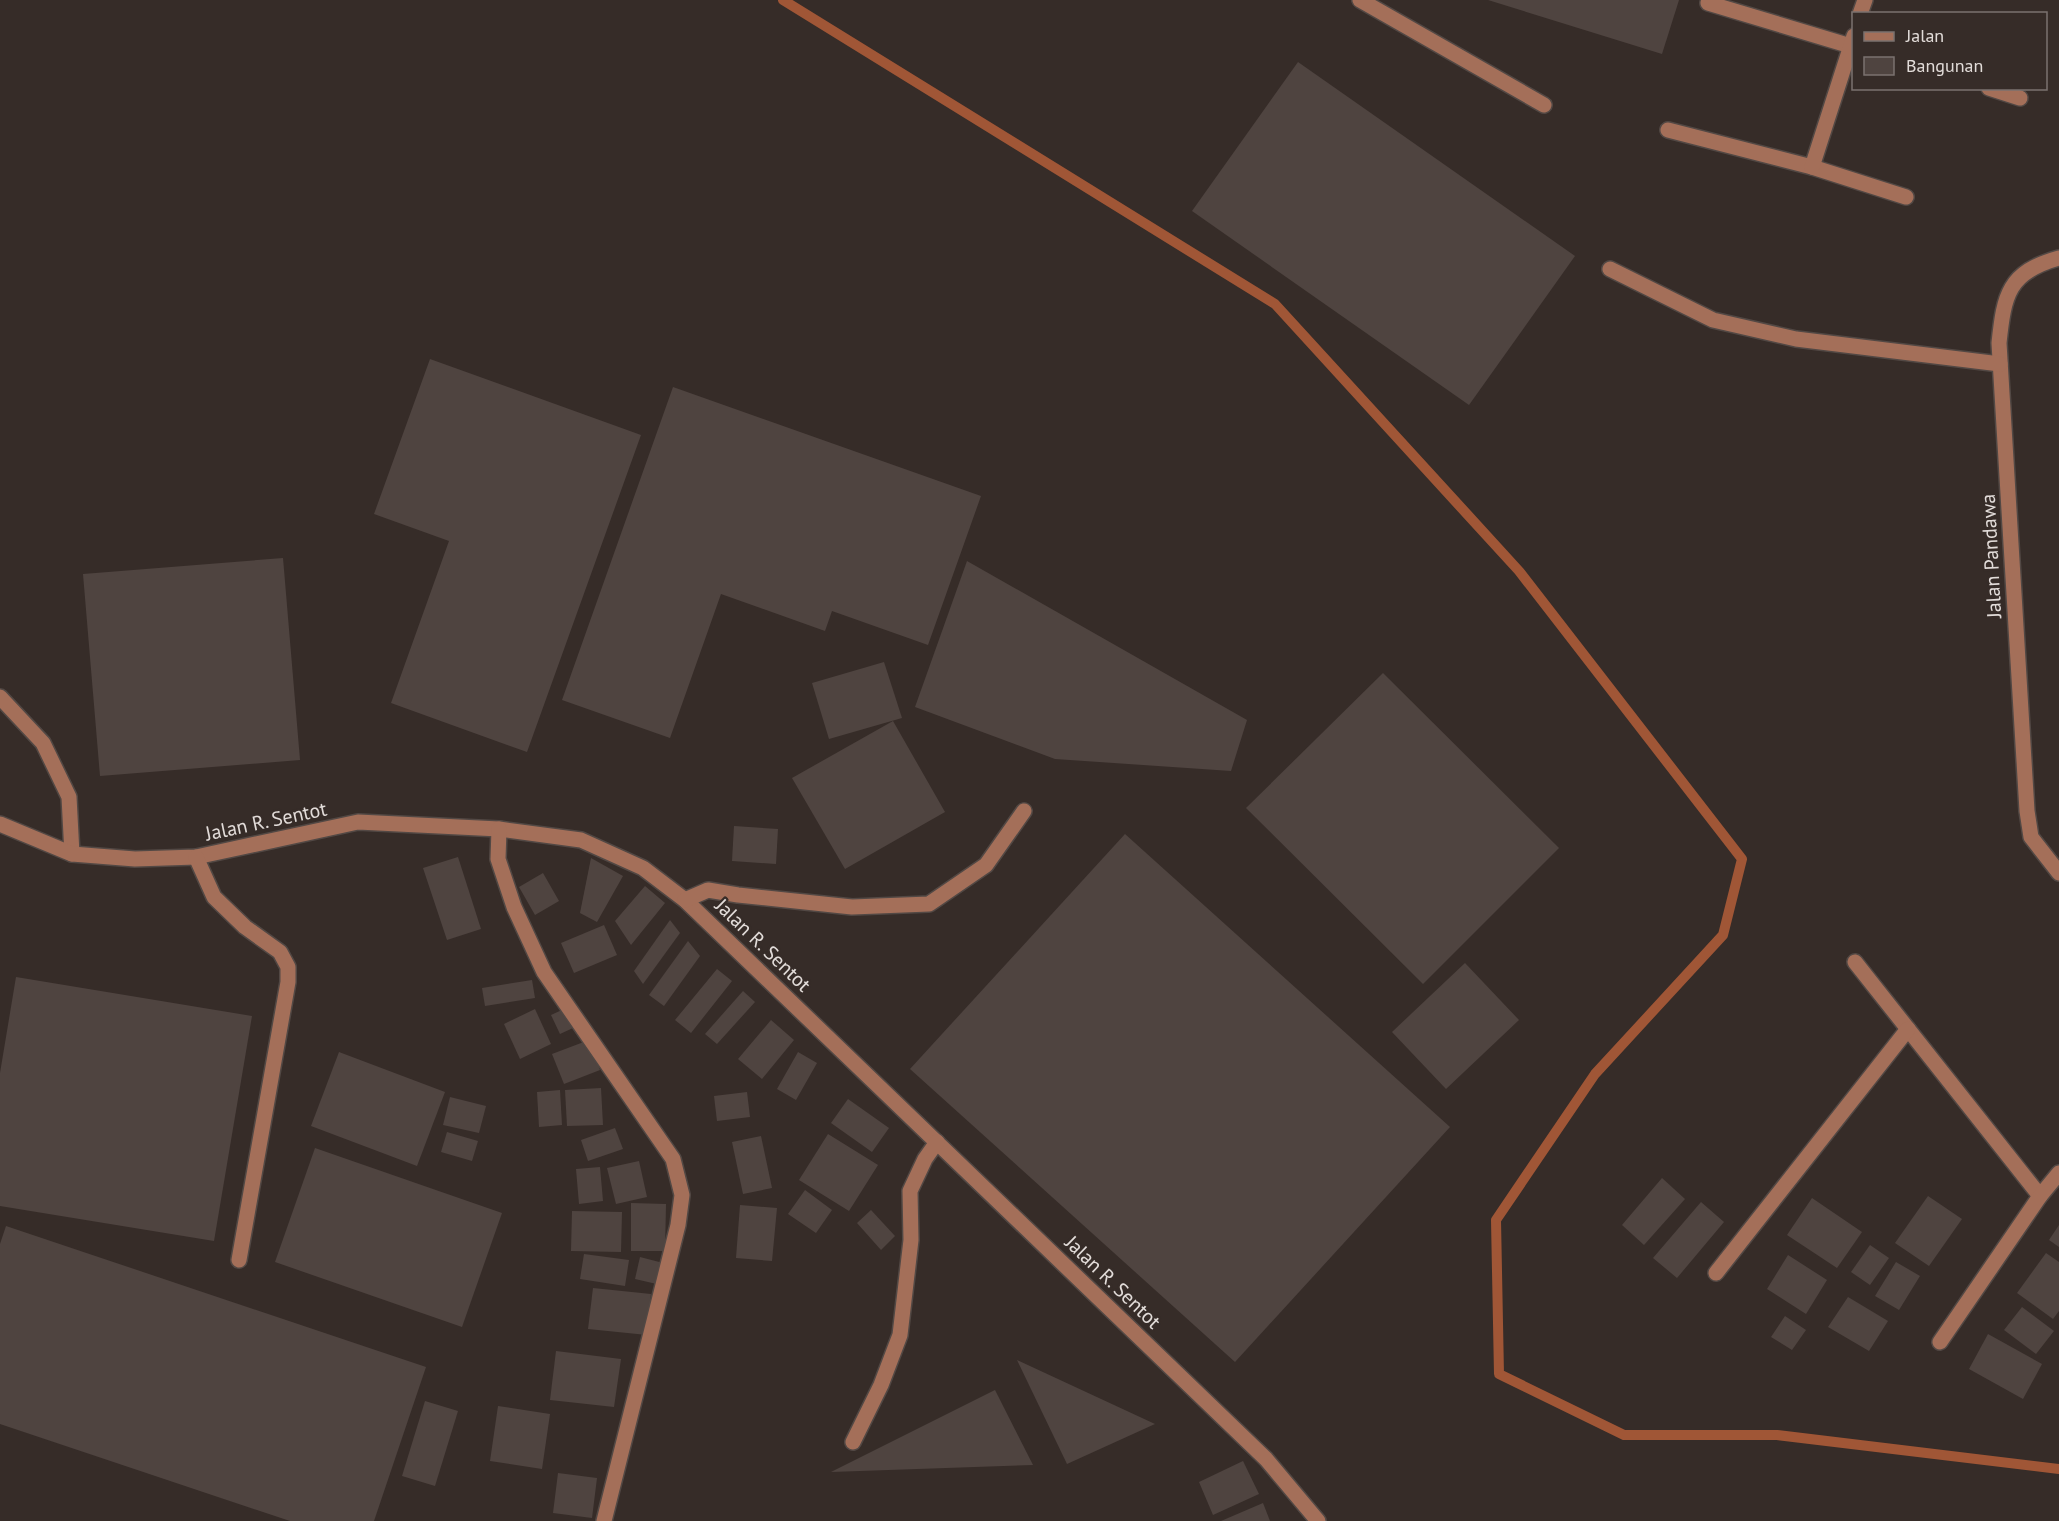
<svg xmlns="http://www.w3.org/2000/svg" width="2059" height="1521" font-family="'PT Sans',sans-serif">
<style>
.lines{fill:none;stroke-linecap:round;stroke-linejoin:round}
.stream{stroke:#a05636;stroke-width:10}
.building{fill:#4f4440}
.minor-casing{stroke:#524844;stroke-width:18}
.minor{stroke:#a46f59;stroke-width:15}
.labels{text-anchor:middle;stroke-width:4.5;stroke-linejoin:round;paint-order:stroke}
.street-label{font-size:20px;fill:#e2dcd9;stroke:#362c28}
</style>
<rect width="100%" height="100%" fill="#362c28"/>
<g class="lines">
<polyline class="stream" points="783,0 1275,304 1519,571 1742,859 1723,935 1595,1074 1496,1220 1499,1374 1624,1435 1777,1435 2059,1469"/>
</g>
<g class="building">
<polygon points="1488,0 1679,0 1662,54"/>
<polygon points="1298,62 1575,256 1469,405 1192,211"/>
<polygon points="430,359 641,435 527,752 391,703 449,541 374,514"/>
<polygon points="673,387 981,496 928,645 832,611 825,631 721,594 670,738 562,700"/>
<polygon points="283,558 300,760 100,776 83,574"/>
<polygon points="967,561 1247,720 1231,771 1055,759 915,707"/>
<polygon points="884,662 902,718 829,739 812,683"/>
<polygon points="1383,673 1559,848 1423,984 1246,808"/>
<polygon points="893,721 945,812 845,869 792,778"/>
<polygon points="734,826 778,829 776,864 732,861"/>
<polygon points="1125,834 1450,1127 1235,1362 910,1069"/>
<polygon points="458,857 481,929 447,940 423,868"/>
<polygon points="591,858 623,876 597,922 580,913"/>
<polygon points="543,873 559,901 535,915 519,887"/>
<polygon points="645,886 665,903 631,945 615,921"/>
<polygon points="670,920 680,933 643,984 634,971"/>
<polygon points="604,925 617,955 574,973 561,943"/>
<polygon points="688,941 700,956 664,1006 649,995"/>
<polygon points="1465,963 1519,1020 1446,1089 1392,1032"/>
<polygon points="717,969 732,981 691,1033 675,1020"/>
<polygon points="16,977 252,1016 214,1241 0,1206 0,1073"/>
<polygon points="532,980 535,998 485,1006 482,988"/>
<polygon points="743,991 755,1002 717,1044 705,1034"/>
<polygon points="535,1009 551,1044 520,1059 504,1024"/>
<polygon points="564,1009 573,1028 560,1034 551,1015"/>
<polygon points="771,1020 794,1040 762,1079 738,1059"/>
<polygon points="589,1040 600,1070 564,1084 552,1054"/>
<polygon points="339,1052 445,1092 417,1166 311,1126"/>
<polygon points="798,1052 817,1063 796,1100 777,1089"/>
<polygon points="601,1088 603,1125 567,1126 565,1090"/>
<polygon points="560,1090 562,1125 539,1127 537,1092"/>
<polygon points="747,1092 750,1117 717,1121 714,1096"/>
<polygon points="450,1097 486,1106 479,1133 443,1125"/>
<polygon points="848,1099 889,1128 872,1152 831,1123"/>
<polygon points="615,1128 623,1149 588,1161 581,1140"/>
<polygon points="447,1132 478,1141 472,1161 441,1152"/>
<polygon points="828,1134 878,1165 849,1211 799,1180"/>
<polygon points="761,1136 772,1188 743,1194 732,1142"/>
<polygon points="315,1148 502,1213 462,1327 275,1262"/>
<polygon points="639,1161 647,1197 616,1204 607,1168"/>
<polygon points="600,1167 603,1201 579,1204 576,1169"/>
<polygon points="1662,1178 1685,1199 1644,1245 1622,1225"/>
<polygon points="805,1190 832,1210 816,1233 788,1214"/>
<polygon points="1928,1196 1962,1219 1929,1266 1895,1243"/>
<polygon points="1812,1198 1862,1232 1837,1268 1787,1235"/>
<polygon points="1701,1202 1724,1222 1677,1278 1653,1258"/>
<polygon points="631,1203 666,1204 665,1251 631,1251"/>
<polygon points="740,1205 777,1208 772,1261 736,1258"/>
<polygon points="871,1210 895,1236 881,1250 857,1223"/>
<polygon points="572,1211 622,1212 621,1252 571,1251"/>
<polygon points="2059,1225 2059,1247 2049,1240"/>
<polygon points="6,1226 426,1367 374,1521 290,1521 0,1424 0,1244"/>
<polygon points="1870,1245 1889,1258 1870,1285 1851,1272"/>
<polygon points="2046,1253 2059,1262 2059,1311 2053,1319 2017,1293"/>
<polygon points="584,1254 629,1260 625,1286 580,1279"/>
<polygon points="1788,1255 1827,1280 1806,1314 1767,1289"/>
<polygon points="640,1257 667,1264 661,1285 635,1279"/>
<polygon points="1896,1262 1920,1276 1899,1310 1875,1296"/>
<polygon points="593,1288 651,1294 647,1335 588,1329"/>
<polygon points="1848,1297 1888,1321 1869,1351 1828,1327"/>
<polygon points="2022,1307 2054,1331 2036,1354 2004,1330"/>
<polygon points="1785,1316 1806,1330 1792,1350 1771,1337"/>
<polygon points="1988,1334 2042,1364 2023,1399 1969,1369"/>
<polygon points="556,1351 621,1359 614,1407 550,1400"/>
<polygon points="1017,1360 1155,1424 1067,1464"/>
<polygon points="995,1390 1033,1465 831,1472"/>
<polygon points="425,1401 458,1411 435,1486 402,1476"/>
<polygon points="498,1406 550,1414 542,1469 490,1461"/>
<polygon points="1243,1461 1259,1494 1213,1515 1199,1482"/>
<polygon points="558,1473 597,1478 592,1518 553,1513"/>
<polygon points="1263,1503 1270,1521 1221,1521"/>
</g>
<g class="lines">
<g class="minor-casing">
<g id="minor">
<polyline points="1360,0 1544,105"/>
<polyline points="1708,3 1854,47"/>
<polyline points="1860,14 1865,0"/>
<polyline points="1989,88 2020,98"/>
<polyline points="1668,130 1812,167 1906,197"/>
<polyline points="1812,167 1854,36"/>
<path d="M2059,258C2008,272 2004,295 1999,343L2027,811L2031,837L2059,873"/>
<polyline points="1610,269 1713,320 1796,339 2000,364"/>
<polyline points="0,697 43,743 69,797 72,854"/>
<polyline points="0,824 72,854 135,859 196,857 358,822 499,829 581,840 643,868 685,900 1266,1459 1318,1521"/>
<polyline points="499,829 498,859 514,907 544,972 673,1159 682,1195 678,1225 604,1521"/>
<polyline points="196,857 214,897 245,927 280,952 288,967 288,982 239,1260"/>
<polyline points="685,900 708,890 738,895 852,907 929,904 986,865 1024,811"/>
<polyline points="1855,962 2040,1196"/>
<polyline points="1716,1273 1908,1029"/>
<polyline points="1940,1342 2040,1196 2059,1173"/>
<polyline points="853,1442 881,1385 900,1335 911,1240 910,1191 925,1159 937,1142"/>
</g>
</g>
<use href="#minor" class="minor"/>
</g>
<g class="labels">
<g class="street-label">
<text transform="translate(1991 556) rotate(-93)" y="7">Jalan Pandawa</text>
<text transform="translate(266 821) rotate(-12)" y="7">Jalan R. Sentot</text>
<text transform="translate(763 945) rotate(44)" y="7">Jalan R. Sentot</text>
<text transform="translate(1113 1282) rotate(44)" y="7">Jalan R. Sentot</text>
</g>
</g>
<rect x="1852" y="12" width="195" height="78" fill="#362c28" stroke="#7b726f" stroke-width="1.5"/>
<rect x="1864" y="32" width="30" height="9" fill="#a46f59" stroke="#7b726f" stroke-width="1.5"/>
<text x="1906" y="42" font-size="18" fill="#e2dcd9">Jalan</text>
<rect x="1864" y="57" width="30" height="18" fill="#4f4440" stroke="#7b726f" stroke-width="1.5"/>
<text x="1906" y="72" font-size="18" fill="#e2dcd9">Bangunan</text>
</svg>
